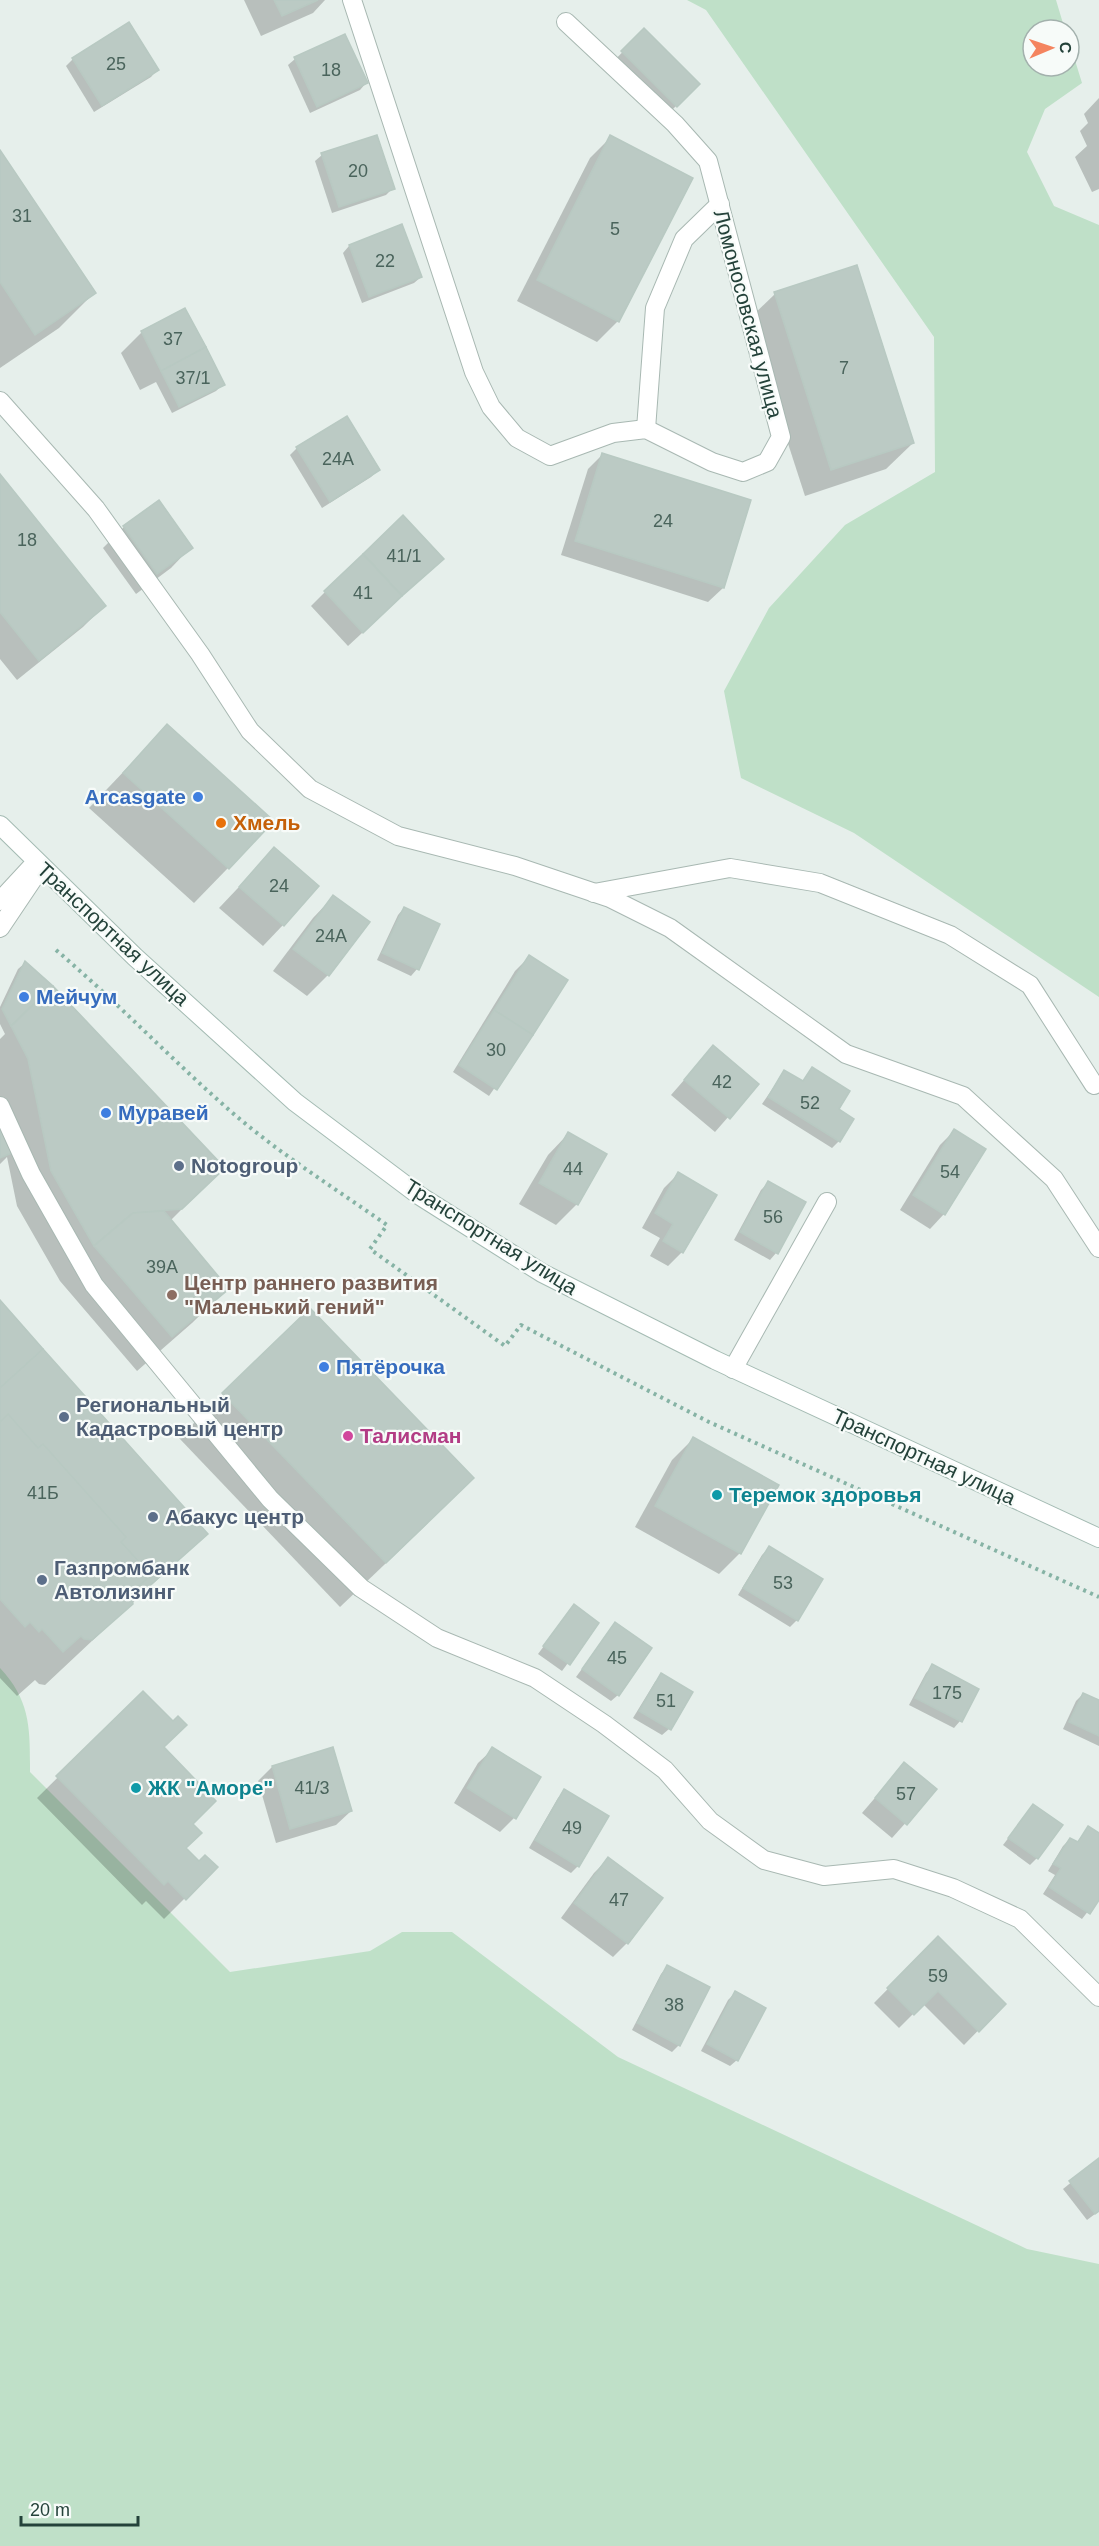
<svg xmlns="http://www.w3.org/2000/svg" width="1099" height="2546" font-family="Helvetica,sans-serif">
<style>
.green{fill:#bfe0c8}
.shadow{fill:#0003}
.building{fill:#bbcac4;stroke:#b8c9c2;stroke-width:1.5}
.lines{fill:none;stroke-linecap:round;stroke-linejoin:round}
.lane-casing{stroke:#a8b8b2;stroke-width:20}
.street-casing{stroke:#a8b8b2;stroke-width:20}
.secondary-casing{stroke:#a4bbb3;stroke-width:20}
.path{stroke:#86b3a5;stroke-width:4;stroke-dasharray:3 4.5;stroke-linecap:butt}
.lane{stroke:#fff;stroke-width:18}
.street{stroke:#fff;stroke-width:18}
.secondary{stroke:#fff;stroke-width:18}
.shop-dot{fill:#3f7fe0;stroke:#f7fbf9;stroke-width:2}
.food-dot{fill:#e8710a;stroke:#f7fbf9;stroke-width:2}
.service-dot{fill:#5c6f8a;stroke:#f7fbf9;stroke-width:2}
.education-dot{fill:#8d6e63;stroke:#f7fbf9;stroke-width:2}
.hotel-dot{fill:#d1479c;stroke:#f7fbf9;stroke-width:2}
.culture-dot{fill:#0f9aa8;stroke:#f7fbf9;stroke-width:2}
.labels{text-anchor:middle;stroke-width:4.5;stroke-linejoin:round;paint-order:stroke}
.number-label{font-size:18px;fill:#4a645c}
.street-label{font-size:21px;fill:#24423a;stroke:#f7fbf9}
.shop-label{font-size:21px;font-weight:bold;fill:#366cbe;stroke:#f7fbf9;text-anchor:start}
.food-label{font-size:21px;font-weight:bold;fill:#c56008;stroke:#f7fbf9;text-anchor:start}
.service-label{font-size:21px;font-weight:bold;fill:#4e5e75;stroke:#f7fbf9;text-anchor:start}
.education-label{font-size:21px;font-weight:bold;fill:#785e54;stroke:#f7fbf9;text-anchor:start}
.hotel-label{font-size:21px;font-weight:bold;fill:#b23c85;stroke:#f7fbf9;text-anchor:start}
.culture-label{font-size:21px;font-weight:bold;fill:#0d838f;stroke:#f7fbf9;text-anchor:start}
</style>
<rect width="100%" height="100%" fill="#e6efeb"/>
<g class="green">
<polygon points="687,0 1056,0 1065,30 1033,30 1033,66 1069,66 1069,41 1082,83 1045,109 1027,152 1054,206 1099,225 1099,997 854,833 741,778 724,691 769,608 845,525 935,472 934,337 706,10"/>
<path d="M0,1668C31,1701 30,1729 30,1772L230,1972L370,1951L402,1932H452L618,2057L1027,2249L1099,2264V2546H0Z"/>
</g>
<g class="shadow">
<polygon points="244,0 325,0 313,13 261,36"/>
<polygon points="644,30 698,84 662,120 608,67"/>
<polygon points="73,59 157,70 151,77 94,112 66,66"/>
<polygon points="295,59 366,83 360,90 310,113 288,65"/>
<polygon points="1099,98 1099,189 1092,192 1075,157 1087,146 1080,131 1088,123 1084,114"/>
<polygon points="611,137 618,321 597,342 517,301 590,158"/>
<polygon points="0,153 94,293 59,328 0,368"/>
<polygon points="322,155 393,188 386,195 332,213 315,161"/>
<polygon points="349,246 421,277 414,283 362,303 343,253"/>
<polygon points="775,294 913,443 886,469 805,496 748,320"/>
<polygon points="184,310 223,384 216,391 172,413 156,382 140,390 121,353 141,333"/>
<polygon points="297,448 378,470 371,477 322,508 290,455"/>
<polygon points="602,455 749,501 723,588 708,602 561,555 588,469"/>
<polygon points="0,476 104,606 83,627 17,680 0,659"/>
<polygon points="158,502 191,547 171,568 136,594 103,548 124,527"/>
<polygon points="442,559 348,646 311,606 325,592"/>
<polygon points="167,726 228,868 194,903 89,808"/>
<polygon points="275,849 283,925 263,946 219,908"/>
<polygon points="333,897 368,923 328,975 307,996 273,971 313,918"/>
<polygon points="404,908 417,969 411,976 377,960 398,915"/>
<polygon points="529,957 531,1035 489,1096 453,1072 515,971"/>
<polygon points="25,963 223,1168 170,1221 227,1289 192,1323 137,1371 60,1281 17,1206 7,1157 0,1164 0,1039 5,1034 0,1024 0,1007 18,969"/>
<polygon points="713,1047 757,1084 715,1132 671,1095"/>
<polygon points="812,1069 839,1141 832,1148 762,1104 784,1072 802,1082"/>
<polygon points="954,1131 944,1214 930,1229 900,1210 940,1145"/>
<polygon points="568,1134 577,1204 556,1225 519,1204 548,1155"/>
<polygon points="678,1174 682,1252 668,1266 650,1256 660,1238 642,1228 664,1188"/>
<polygon points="768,1183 776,1253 770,1260 734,1240 761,1190"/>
<polygon points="0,1302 206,1534 45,1685 39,1684 35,1680 17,1696 0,1678"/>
<polygon points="223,1394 428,1523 340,1607 179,1438"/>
<polygon points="693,1439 740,1553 719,1574 635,1527 672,1460"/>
<polygon points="769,1548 797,1620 790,1627 738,1595 762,1555"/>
<polygon points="574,1606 597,1624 562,1671 538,1654"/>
<polygon points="615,1624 618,1695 611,1701 576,1677"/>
<polygon points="933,1666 977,1689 960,1721 954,1728 909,1705 926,1673"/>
<polygon points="662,1675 669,1729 662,1735 633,1718 655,1682"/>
<polygon points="143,1693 173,1723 162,1748 191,1824 185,1848 199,1863 216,1867 164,1919 146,1901 142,1905 37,1798"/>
<polygon points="1083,1694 1099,1702 1099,1746 1063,1729 1076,1701"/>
<polygon points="493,1749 514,1818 500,1832 454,1803 478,1763"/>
<polygon points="904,1764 935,1790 892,1838 862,1813"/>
<polygon points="272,1767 351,1811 336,1825 276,1843 258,1781"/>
<polygon points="565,1791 578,1866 571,1873 529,1848 558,1798"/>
<polygon points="1033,1806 1037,1858 1030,1865 1003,1845"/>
<polygon points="1089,1828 1099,1835 1099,1897 1082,1919 1043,1894 1055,1875 1048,1871 1063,1846 1070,1839 1076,1843"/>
<polygon points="608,1859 627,1943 613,1957 561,1918 594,1873"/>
<polygon points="938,1938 1004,2004 964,2045 923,2004 899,2028 874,2003"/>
<polygon points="667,1967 679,2045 672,2052 632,2030 661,1974"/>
<polygon points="735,1993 737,2060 730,2066 701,2051 728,2000"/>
<polygon points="1099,2160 1099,2211 1087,2220 1063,2189"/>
</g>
<g class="building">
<polygon points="274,0 318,0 282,16"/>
<polygon points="129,22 159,70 102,106 72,58"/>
<polygon points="644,28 700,84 677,107 621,51"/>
<polygon points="345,34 368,83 317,107 294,57"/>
<polygon points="377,135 395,189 339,207 321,153"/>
<polygon points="610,135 693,178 619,322 537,280"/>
<polygon points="0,150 96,293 35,335 0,282"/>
<polygon points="402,224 422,277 369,297 349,245"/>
<polygon points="857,265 914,443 831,470 774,292"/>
<polygon points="185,308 206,347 161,371 141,331"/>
<polygon points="206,347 225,385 179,407 161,371"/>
<polygon points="347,416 380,470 330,502 296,447"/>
<polygon points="602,453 751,500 724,588 575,541"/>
<polygon points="0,474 106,606 39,661 0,612"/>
<polygon points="159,500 193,548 157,574 123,526"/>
<polygon points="403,515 444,559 402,596 363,554"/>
<polygon points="363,554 402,596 363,633 324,591"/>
<polygon points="167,724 274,821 229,869 123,773"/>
<polygon points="274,847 319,886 284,926 239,887"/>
<polygon points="333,895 370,922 329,976 293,949"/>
<polygon points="404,907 440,924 419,970 382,953"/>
<polygon points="529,955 568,980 533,1035 494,1010"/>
<polygon points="25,961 53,986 11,1026 2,1009"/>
<polygon points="53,986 225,1168 182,1209 133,1213 94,1246 51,1171 28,1059 11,1026"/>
<polygon points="494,1010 533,1035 497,1090 459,1065"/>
<polygon points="713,1045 759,1084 730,1119 684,1080"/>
<polygon points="812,1067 850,1091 839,1109 854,1119 840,1142 768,1097 784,1070 803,1081"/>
<polygon points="0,1120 14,1152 0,1158"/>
<polygon points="954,1129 986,1149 945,1215 913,1195"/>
<polygon points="568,1132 607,1154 578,1205 539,1183"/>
<polygon points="678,1172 717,1195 683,1253 663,1241 673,1224 655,1213"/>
<polygon points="768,1181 806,1202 778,1254 740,1232"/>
<polygon points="164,1211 229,1289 172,1337 94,1246 133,1213"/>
<polygon points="0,1300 43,1349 0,1388"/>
<polygon points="310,1308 474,1478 386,1563 222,1393"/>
<polygon points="43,1349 208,1534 145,1590 0,1427 0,1388"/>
<polygon points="8,1414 38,1448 43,1444 126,1537 121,1542 151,1575 131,1593 133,1604 92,1640 84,1639 81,1636 63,1652 42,1629 39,1632 30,1622 25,1627 0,1599 0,1422"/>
<polygon points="693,1437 779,1485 741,1554 655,1506"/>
<polygon points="769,1546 823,1579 798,1621 743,1588"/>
<polygon points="574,1604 599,1623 570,1665 543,1646"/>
<polygon points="615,1622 652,1648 619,1696 582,1669"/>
<polygon points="932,1664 979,1689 962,1722 915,1698"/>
<polygon points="661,1673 693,1692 671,1730 639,1711"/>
<polygon points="143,1691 173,1721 178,1716 187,1725 164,1747 216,1801 193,1824 202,1833 186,1848 199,1861 205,1855 218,1867 186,1900 168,1881 164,1885 56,1776"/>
<polygon points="1083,1693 1099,1700 1099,1736 1069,1722"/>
<polygon points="333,1747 352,1811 290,1829 272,1766"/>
<polygon points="492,1747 541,1777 516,1819 467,1788"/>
<polygon points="904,1762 937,1789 907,1825 875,1798"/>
<polygon points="564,1789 609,1816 579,1867 535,1840"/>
<polygon points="1033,1804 1063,1825 1038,1859 1008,1838"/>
<polygon points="1088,1826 1099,1833 1099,1900 1090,1914 1049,1887 1061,1868 1053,1864 1070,1838 1078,1842"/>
<polygon points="608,1857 663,1898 628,1944 574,1903"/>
<polygon points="938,1936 1006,2004 979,2032 938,1991 914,2015 887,1988"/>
<polygon points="667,1965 710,1987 680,2046 637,2023"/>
<polygon points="735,1991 766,2008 738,2061 707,2044"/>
<polygon points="1099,2158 1099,2211 1095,2214 1069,2181"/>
</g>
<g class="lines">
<g class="lane-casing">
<g id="lane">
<polyline points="594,893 730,868 820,883 950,935 1030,985 1094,1085"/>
<polyline points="0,901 36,862"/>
<polyline points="733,1369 827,1202"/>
</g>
</g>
<g class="street-casing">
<g id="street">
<polyline points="352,0 474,372 491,407 517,438 550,456 613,433 646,429 712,462 743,472 767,462 781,437 708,161 675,124 566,22"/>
<polyline points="0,401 96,509 200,654 250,731 310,789 398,836 515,866 610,898 670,928 846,1054 963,1096 1054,1179 1099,1248"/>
<polyline points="646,429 655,308 684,239 720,204"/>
<polyline points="0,928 41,867"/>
<polyline points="0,1106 31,1174 94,1285 270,1499 361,1588 437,1638 535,1678 604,1724 665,1770 710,1821 764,1860 824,1876 894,1869 953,1888 1020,1919 1099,1997"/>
</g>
</g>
<g class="secondary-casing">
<polyline id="secondary" points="0,825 135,957 295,1102 420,1196 542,1273 715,1360 1099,1538"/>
</g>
<path class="path" d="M56,950C115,1000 169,1057 228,1109C277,1152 333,1187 387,1225L370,1249L505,1346L521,1325L709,1422L1099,1597"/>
<use href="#lane" class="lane"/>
<use href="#street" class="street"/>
<use href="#secondary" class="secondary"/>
</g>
<g class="shop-dot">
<circle cx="198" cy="797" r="6"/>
<circle cx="24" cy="997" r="6"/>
<circle cx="106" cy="1113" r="6"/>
<circle cx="324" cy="1367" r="6"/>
</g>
<circle class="food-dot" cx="221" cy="823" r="6"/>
<g class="service-dot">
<circle cx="179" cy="1166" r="6"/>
<circle cx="64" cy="1417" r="6"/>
<circle cx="153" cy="1517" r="6"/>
<circle cx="42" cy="1580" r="6"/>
</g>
<circle class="education-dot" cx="172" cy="1295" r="6"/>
<circle class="hotel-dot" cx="348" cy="1436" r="6"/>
<g class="culture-dot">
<circle cx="717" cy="1495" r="6"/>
<circle cx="136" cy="1788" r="6"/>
</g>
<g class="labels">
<g class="number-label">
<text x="116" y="70">25</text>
<text x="331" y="76">18</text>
<text x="358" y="177">20</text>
<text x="22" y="222">31</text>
<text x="615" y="235">5</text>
<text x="385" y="267">22</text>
<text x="173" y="345">37</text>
<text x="844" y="374">7</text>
<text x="193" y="384">37/1</text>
<text x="338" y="465">24А</text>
<text x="663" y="527">24</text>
<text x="27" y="546">18</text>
<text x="404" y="562">41/1</text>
<text x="363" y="599">41</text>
<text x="279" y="892">24</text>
<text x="331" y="942">24А</text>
<text x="496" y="1056">30</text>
<text x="722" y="1088">42</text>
<text x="810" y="1109">52</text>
<text x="573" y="1175">44</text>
<text x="950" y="1178">54</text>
<text x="773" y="1223">56</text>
<text x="162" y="1273">39А</text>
<text x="43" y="1499">41Б</text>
<text x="783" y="1589">53</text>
<text x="617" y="1664">45</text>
<text x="947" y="1699">175</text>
<text x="666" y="1707">51</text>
<text x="312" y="1794">41/3</text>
<text x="906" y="1800">57</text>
<text x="572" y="1834">49</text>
<text x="619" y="1906">47</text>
<text x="938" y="1982">59</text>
<text x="674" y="2011">38</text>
</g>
<g class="street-label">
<text transform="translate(748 314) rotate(75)" y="7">Ломоносовская улица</text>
<text transform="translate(113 934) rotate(43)" y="7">Транспортная улица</text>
<text transform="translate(491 1237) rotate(32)" y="7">Транспортная улица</text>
<text transform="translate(924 1457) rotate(25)" y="7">Транспортная улица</text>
</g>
<g class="shop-label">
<text x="186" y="804" text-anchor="end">Arcasgate</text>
<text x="36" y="1004">Мейчум</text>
<text x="118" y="1120">Муравей</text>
<text x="336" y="1374">Пятёрочка</text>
</g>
<g class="food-label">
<text x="233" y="830">Хмель</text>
</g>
<g class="service-label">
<text x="191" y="1173">Notogroup</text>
<text x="76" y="1412">Региональный<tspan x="76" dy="24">Кадастровый центр</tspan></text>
<text x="165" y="1524">Абакус центр</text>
<text x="54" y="1575">Газпромбанк<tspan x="54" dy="24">Автолизинг</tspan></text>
</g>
<g class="education-label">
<text x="184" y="1290">Центр раннего развития<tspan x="184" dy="24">"Маленький гений"</tspan></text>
</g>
<g class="hotel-label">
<text x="360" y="1443">Талисман</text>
</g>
<g class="culture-label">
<text x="729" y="1502">Теремок здоровья</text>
<text x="148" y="1795">ЖК "Аморе"</text>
</g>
</g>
<g transform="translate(1051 48) rotate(88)"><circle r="28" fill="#f7fbf9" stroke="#a3b1ad" stroke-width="1.5"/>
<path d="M0-4.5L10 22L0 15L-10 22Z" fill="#f4845f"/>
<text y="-9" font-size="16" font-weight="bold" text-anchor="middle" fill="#24423a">С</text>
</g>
<path d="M21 2516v9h117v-9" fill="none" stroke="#24423a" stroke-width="3"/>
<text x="30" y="2516" font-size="18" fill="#24423a" stroke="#f7fbf9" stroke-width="4.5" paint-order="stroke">20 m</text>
</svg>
